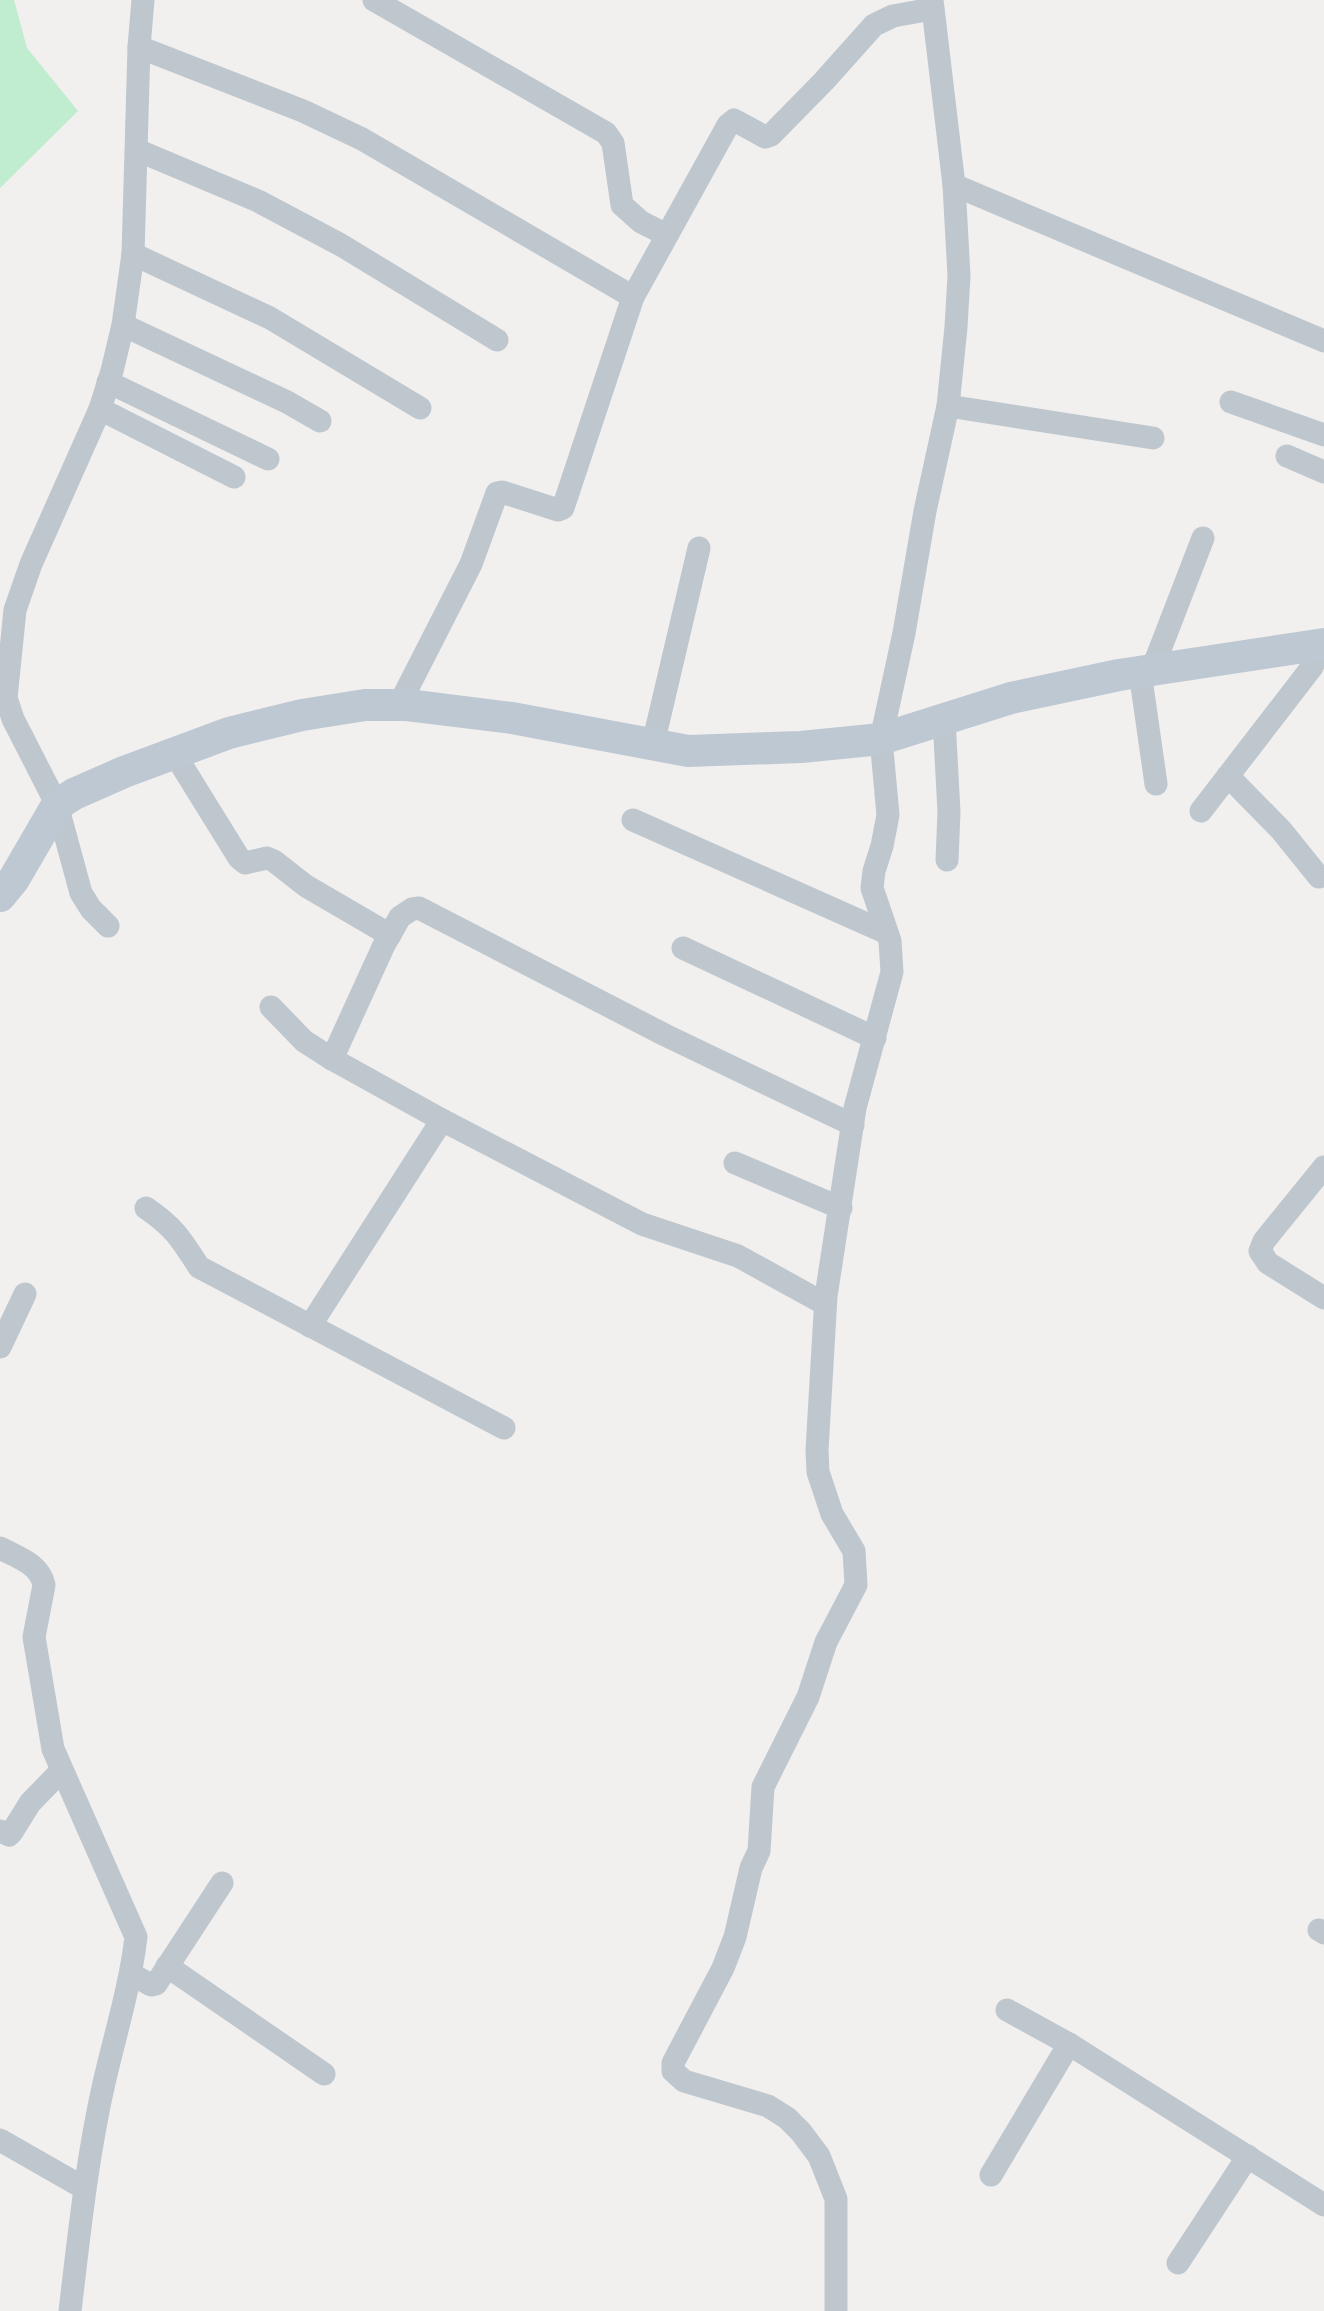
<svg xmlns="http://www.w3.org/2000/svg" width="1324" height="2311" font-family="'DM Sans',sans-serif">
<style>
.green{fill:#c0edcf}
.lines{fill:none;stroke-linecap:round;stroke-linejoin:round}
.street{stroke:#bec7cd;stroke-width:23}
.secondary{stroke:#bec8d2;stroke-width:32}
</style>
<rect width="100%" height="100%" fill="#f2efef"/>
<polygon class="green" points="0,0 14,0 27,48 78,111 0,188"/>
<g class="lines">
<g class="street">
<polyline points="374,0 606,133 613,143 622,205 641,222 667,235"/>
<polyline points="139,47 303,111 362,139 633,297"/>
<polyline points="137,150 258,201 341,245 497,340"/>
<polyline points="954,185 1324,341"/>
<polyline points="133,254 270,318 420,408"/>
<polyline points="123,325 287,402 320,421"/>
<polyline points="108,382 268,459"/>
<polyline points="1231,402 1324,435"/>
<polyline points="948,406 1153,438"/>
<polyline points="100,409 234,477"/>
<polyline points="1287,456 1324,472"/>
<polyline points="1152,670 1203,538"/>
<polyline points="1140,672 1156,784"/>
<polyline points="399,705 471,564 497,493 502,492 558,510 563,508 633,297 728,125 734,120 765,137 771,135 824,81 874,25 893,16 932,9"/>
<polyline points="944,719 949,812 947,860"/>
<polyline points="653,744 699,548"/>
<polyline points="174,753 239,858 245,863 267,858 274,861 306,886 390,935"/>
<polyline points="1228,776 1281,830 1319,877"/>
<polyline points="1201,811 1312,667 1323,644"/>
<polyline points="633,820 887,933"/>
<polyline points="108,926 91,909 81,893 57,805 13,719 6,698 15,610 31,564 100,409 112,371 123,325 133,254 139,47 143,0"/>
<polyline points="683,948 875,1038"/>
<polyline points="271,1007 304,1041 332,1059 442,1120 642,1224 738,1256 825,1304"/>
<polyline points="332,1059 384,945 400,917 412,909 419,908 665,1035 853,1125"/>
<polyline points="735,1163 841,1208"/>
<polyline points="1324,1167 1264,1241 1260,1251 1268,1263 1324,1298"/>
<path d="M146,1208C174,1227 181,1239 199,1267L504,1428"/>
<polyline points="310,1326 442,1120"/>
<polyline points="0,1347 25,1294"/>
<path d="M0,1548C17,1557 40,1564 44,1585L34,1637L53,1749L136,1937C130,1987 115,2035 104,2083C87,2158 79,2235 70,2311"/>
<polyline points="0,1831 9,1835 12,1832 30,1803 61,1771"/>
<polyline points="1319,1930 1324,1933"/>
<polyline points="167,1966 324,2074"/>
<polyline points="131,1974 151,1985 156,1984 222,1883"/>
<polyline points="1007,2010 1069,2044 1324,2205"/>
<polyline points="0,2140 84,2188"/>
<polyline points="991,2175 1069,2044"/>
<polyline points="1178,2263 1248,2156"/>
<polyline points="836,2311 836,2199 819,2156 801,2132 787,2118 768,2106 684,2081 673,2071 673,2063 723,1968 735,1937 751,1868 759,1851 763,1787 808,1697 826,1642 856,1585 854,1551 832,1514 818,1472 817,1450 826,1296 855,1108 892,972 890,941 872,888 874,871 882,846 888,815 881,739 904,633 925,511 948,406 956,327 959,276 954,185 932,0"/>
</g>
<polyline class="secondary" points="0,896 14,879 57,805 74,794 124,772 229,733 302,715 365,705 407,705 512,718 688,751 801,747 881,739 1011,698 1119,675 1324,644"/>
</g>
</svg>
